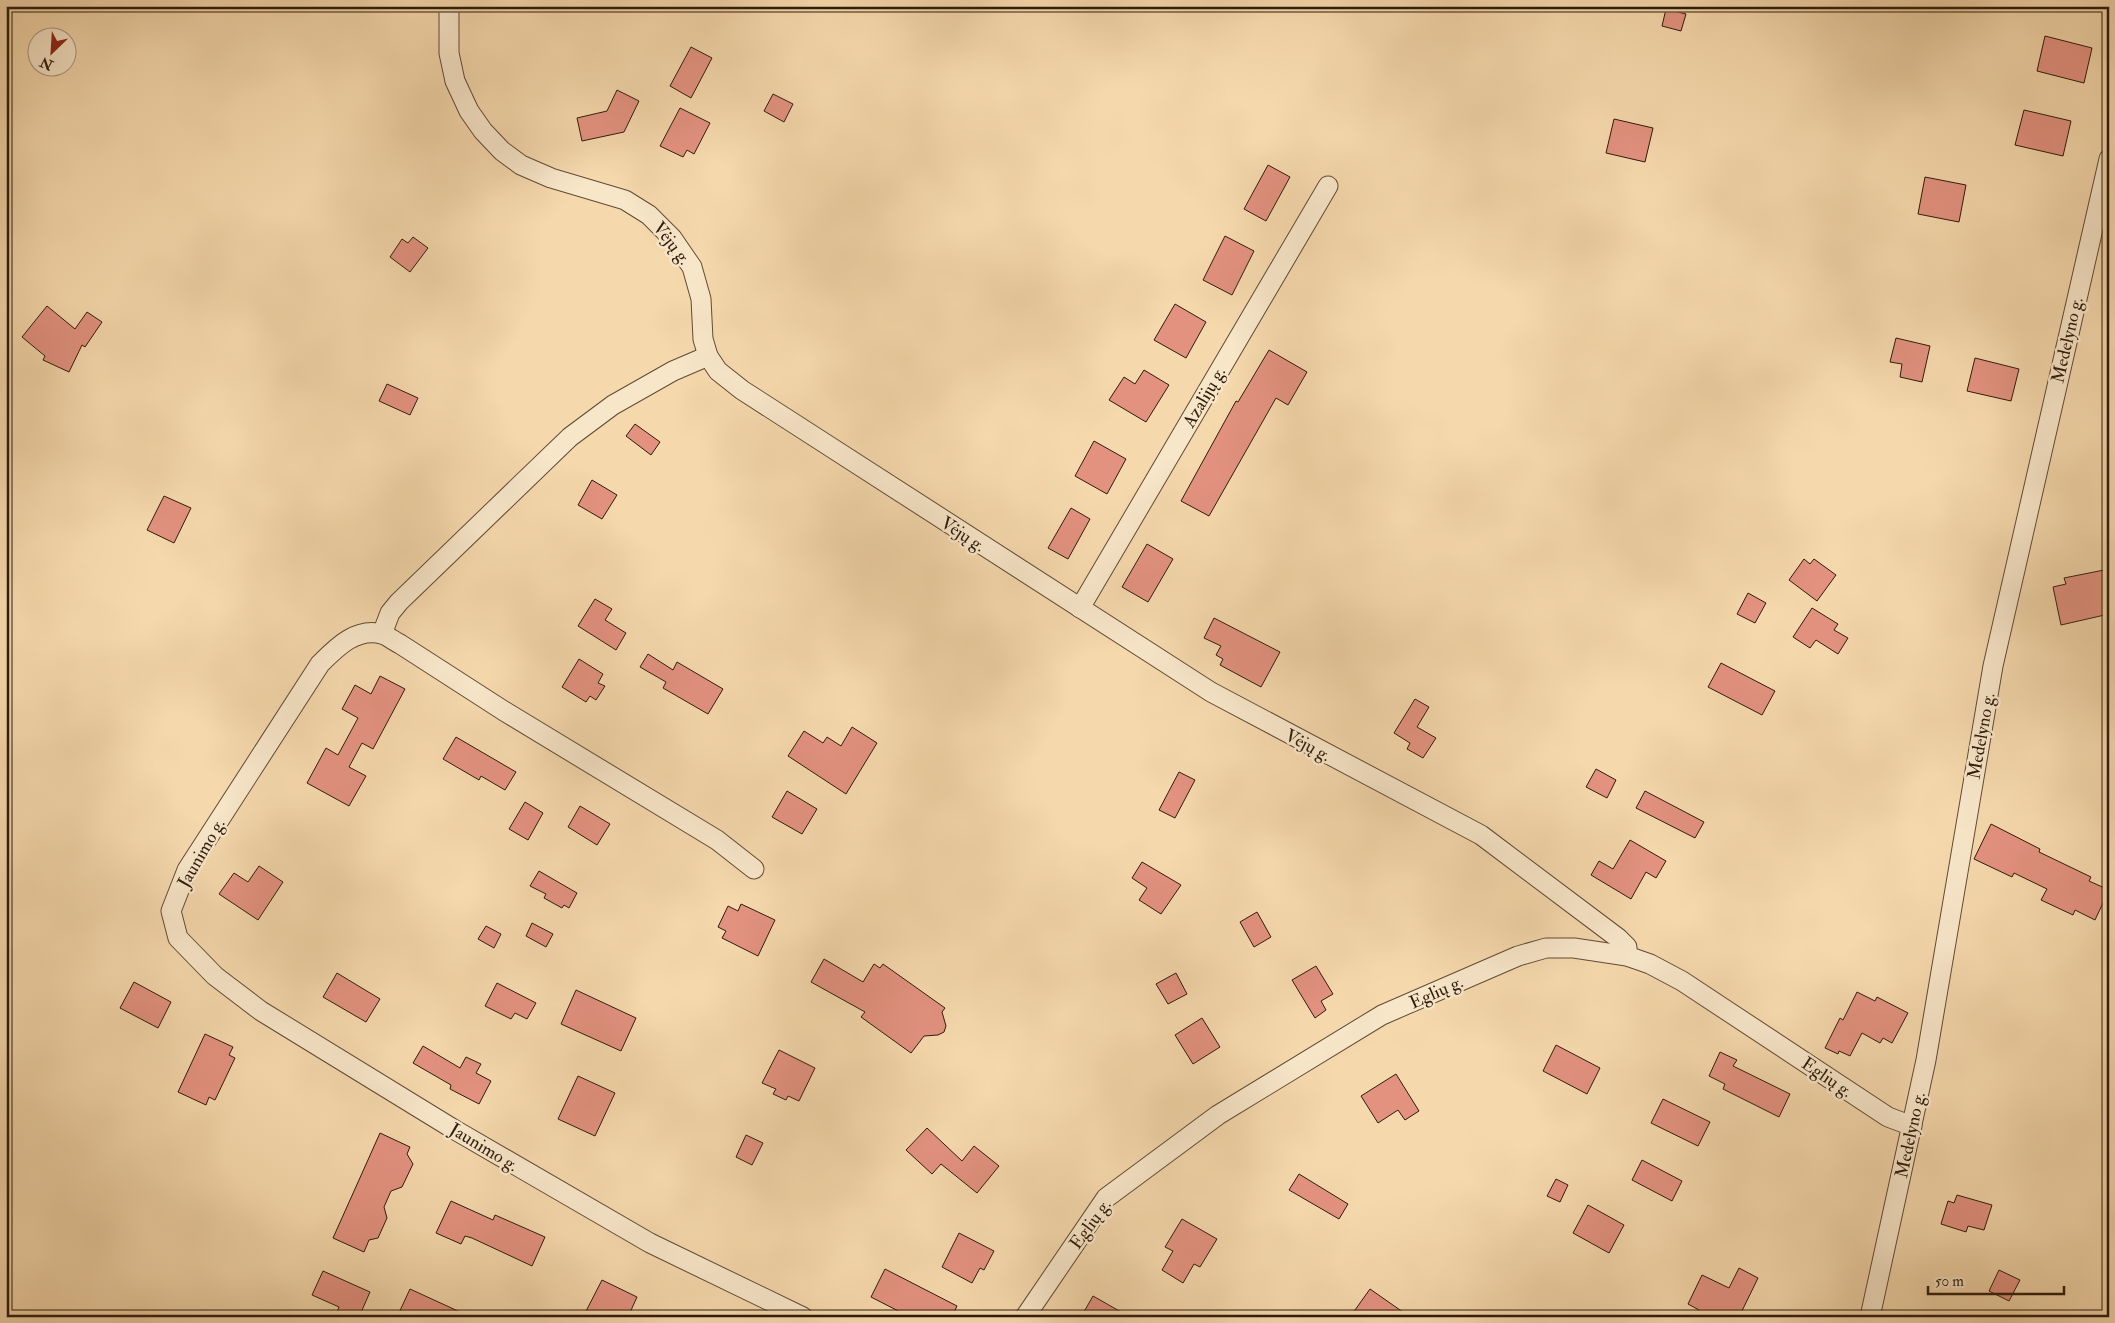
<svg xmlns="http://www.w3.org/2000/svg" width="2115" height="1323" font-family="'IM FELL Double Pica',serif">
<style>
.building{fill:#e39280;stroke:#2e1c0c}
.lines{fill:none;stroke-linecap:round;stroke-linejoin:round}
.street-casing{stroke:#604b34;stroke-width:21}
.street{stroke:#f8e6c9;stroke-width:19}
.labels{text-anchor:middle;stroke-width:5;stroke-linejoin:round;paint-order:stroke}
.street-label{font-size:18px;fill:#2e1c0c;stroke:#f8e6c9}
</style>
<rect width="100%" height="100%" fill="#f5d8ac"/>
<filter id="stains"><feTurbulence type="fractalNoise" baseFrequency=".004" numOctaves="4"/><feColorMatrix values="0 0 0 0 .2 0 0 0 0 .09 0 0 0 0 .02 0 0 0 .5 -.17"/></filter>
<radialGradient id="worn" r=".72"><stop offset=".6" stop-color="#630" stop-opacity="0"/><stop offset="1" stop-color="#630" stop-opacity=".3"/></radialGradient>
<g class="building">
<polygon points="1666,9 1686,14 1681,31 1662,26"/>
<polygon points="2045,36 2092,48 2084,83 2037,71"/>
<polygon points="691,47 712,58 691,98 670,86"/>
<polygon points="617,90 639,101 624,132 582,141 577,118 607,111"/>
<polygon points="773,94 793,104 784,122 764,111"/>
<polygon points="680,108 710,123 694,154 687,150 683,157 660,146"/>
<polygon points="2024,110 2071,121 2063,156 2015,145"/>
<polygon points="1614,119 1653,128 1645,162 1606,153"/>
<polygon points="1268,165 1290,177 1266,221 1244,209"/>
<polygon points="1925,177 1966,185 1959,222 1918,214"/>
<polygon points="1225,236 1254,251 1232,295 1203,280"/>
<polygon points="413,237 428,248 410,272 390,257 402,239 408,243"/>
<polygon points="1175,304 1206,322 1186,358 1154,340"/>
<polygon points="47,306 75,329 87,312 102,322 85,347 82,345 69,372 43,360 45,356 22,337"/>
<polygon points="1896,338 1930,346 1922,382 1900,377 1902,364 1890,362"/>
<polygon points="1269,350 1307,372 1288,405 1276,398 1209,516 1181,501 1236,401 1238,402"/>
<polygon points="1975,358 2019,369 2011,401 1967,391"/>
<polygon points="1144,370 1169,385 1146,422 1109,400 1124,377 1135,384"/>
<polygon points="387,384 418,398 410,415 379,401"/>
<polygon points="635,424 660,442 651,455 626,436"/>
<polygon points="1094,441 1126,459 1107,494 1075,476"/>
<polygon points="592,480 617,495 602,519 578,505"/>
<polygon points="164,496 191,508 174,543 147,530"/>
<polygon points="1071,508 1090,519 1068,559 1048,548"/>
<polygon points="1147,544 1173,559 1148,602 1122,587"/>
<polygon points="1804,559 1810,564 1814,559 1836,575 1817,601 1789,580"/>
<polygon points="2109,569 2109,614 2061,625 2053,587 2066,584 2064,578"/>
<polygon points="1748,593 1766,603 1755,623 1737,614"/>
<polygon points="595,599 612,609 605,620 626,633 616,650 578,626"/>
<polygon points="1812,608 1838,624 1834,630 1848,638 1838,654 1816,640 1810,648 1793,637"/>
<polygon points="1214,618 1280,652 1261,687 1220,665 1223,659 1216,655 1221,646 1204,638"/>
<polygon points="648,654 673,670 677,662 723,689 708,714 663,688 666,682 640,667"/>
<polygon points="579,659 603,674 598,683 605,686 596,700 590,696 586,702 562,687"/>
<polygon points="1721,663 1775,691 1762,715 1708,687"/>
<polygon points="380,676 405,689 373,749 362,743 349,767 366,776 349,806 307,783 326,748 338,755 358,718 342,709 355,685 371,694"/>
<polygon points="1415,699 1429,707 1417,727 1436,738 1423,758 1407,749 1410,743 1394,733"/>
<polygon points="852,727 877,743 846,794 788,756 804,731 823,743 827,737 841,746"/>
<polygon points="456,737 516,772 505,790 481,776 479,780 443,759"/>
<polygon points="1596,769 1616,780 1607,798 1586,787"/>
<polygon points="1179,772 1195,780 1175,818 1159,810"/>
<polygon points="787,791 817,809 802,834 772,817"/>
<polygon points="1645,791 1704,822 1695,838 1636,808"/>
<polygon points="525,802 543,813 528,840 509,829"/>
<polygon points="580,806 610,824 597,845 568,827"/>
<polygon points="1991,824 2040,849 2039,852 2091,877 2089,881 2109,890 2095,920 2075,910 2073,915 2041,900 2047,889 2014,873 2012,877 1974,859"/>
<polygon points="1630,840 1666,861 1656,878 1646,872 1631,899 1591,875 1599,861 1613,869"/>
<polygon points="1142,862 1181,885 1161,914 1139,900 1147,888 1132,878"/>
<polygon points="259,866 283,882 258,920 219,894 234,873 248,882"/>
<polygon points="539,871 577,893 569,908 564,905 562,908 544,898 546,894 530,886"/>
<polygon points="741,904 775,920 758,956 722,938 726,931 718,927 728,906 738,911"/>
<polygon points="1257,912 1271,937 1254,947 1240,922"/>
<polygon points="532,923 553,934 546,947 526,936"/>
<polygon points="486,926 501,934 494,948 478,939"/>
<polygon points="824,959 863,982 874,964 880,968 883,964 945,1008 942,1012 946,1026 944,1032 938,1035 924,1036 911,1053 861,1017 865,1012 811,982"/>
<polygon points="1316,966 1333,994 1321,1001 1326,1010 1315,1018 1292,980"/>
<polygon points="337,973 380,999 366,1022 323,997"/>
<polygon points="1176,973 1187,994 1168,1004 1156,984"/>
<polygon points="134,982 171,1002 158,1028 120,1008"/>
<polygon points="497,983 536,1003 527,1019 515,1013 511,1019 485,1006"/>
<polygon points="576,990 636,1018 621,1051 561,1024"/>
<polygon points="1857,992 1875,1001 1877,997 1908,1013 1892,1043 1883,1038 1880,1043 1862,1033 1850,1056 1839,1051 1838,1054 1825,1048 1840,1018 1843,1020"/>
<polygon points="1202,1018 1220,1047 1193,1064 1175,1035"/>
<polygon points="205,1034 233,1047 229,1055 235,1058 215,1100 209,1097 206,1105 178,1092"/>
<polygon points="1556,1045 1600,1068 1587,1094 1543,1071"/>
<polygon points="423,1046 460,1068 466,1057 481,1064 476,1073 491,1081 479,1104 450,1089 451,1085 413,1063"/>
<polygon points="779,1050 815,1068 799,1101 788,1096 786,1100 773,1094 776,1089 762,1083"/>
<polygon points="1720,1052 1737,1060 1733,1066 1790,1094 1779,1117 1723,1089 1725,1084 1709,1076"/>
<polygon points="1396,1074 1419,1111 1405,1120 1398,1110 1378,1123 1361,1096"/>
<polygon points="578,1076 615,1093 595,1136 558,1119"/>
<polygon points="1663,1099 1710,1122 1698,1146 1651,1123"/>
<polygon points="927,1128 962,1161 974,1146 999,1166 977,1193 941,1164 932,1174 906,1150"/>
<polygon points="380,1133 410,1147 407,1154 413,1164 402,1187 391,1191 384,1207 387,1218 378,1238 369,1240 364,1252 333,1238"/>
<polygon points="746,1135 763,1143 752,1165 736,1157"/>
<polygon points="1642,1160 1682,1181 1672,1201 1632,1180"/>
<polygon points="1299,1174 1348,1204 1339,1219 1289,1190"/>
<polygon points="1556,1179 1568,1185 1560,1202 1547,1196"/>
<polygon points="1957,1195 1992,1205 1984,1230 1968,1226 1966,1232 1941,1224 1948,1201 1954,1203"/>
<polygon points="451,1201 493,1220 495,1215 545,1237 532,1266 472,1238 465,1236 461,1244 436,1233"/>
<polygon points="1588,1205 1624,1225 1609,1253 1573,1233"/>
<polygon points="1182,1219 1217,1239 1200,1267 1194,1264 1183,1283 1162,1270 1173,1251 1165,1247"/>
<polygon points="959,1233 994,1251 984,1270 980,1268 972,1283 942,1267"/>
<polygon points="1739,1268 1758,1278 1739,1317 1696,1317 1699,1310 1688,1304 1702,1275 1729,1288"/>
<polygon points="885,1269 957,1306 952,1317 910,1317 871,1297"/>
<polygon points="1999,1270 2020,1280 2009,1301 1989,1291"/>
<polygon points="323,1271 370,1292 359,1317 335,1317 339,1307 312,1295"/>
<polygon points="602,1280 637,1297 628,1317 583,1317"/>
<polygon points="410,1289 471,1317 397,1317"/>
<polygon points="1370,1289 1410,1317 1350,1317"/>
<polygon points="1093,1296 1130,1317 1081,1317"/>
</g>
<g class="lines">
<g class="street-casing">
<g id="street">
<polyline points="449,6 449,53 455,81 469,111 483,131 502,151 521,165 551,178 625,200 649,215 672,238 692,267 701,299 703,339 708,356 718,371 742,390 1211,692 1481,835 1618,938 1627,947 1627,956"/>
<polyline points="1080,608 1328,186"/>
<polyline points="382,634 390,613 399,602 570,437 613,405 673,371 708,356"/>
<path d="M754,869L717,840L504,711L400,644C394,641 388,636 382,634C356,627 336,648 320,664L187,870L171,911L178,938L215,976L261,1011L455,1130L650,1243L803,1317"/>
<polyline points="1025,1317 1106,1198 1218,1115 1382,1015 1518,956 1546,948 1574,948 1627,956 1650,964 1682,981 1888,1117 1912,1126"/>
<polyline points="1870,1317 1926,1060 1993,666 2109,159"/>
</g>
</g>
<use href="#street" class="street"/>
</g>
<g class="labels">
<g class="street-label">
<text transform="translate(672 243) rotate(52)" y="6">Vėjų g.</text>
<text transform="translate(2067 340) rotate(-77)" y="6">Medelyno g.</text>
<text transform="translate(1204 397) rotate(-60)" y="6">Azalijų g.</text>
<text transform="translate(963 534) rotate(33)" y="6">Vėjų g.</text>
<text transform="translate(1981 736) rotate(-80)" y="6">Medelyno g.</text>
<text transform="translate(1308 745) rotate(28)" y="6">Vėjų g.</text>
<text transform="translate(201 853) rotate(-60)" y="6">Jaunimo g.</text>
<text transform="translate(1436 992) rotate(-24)" y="6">Eglių g.</text>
<text transform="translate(1827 1077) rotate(34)" y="6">Eglių g.</text>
<text transform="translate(1910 1135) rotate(-78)" y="6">Medelyno g.</text>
<text transform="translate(484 1147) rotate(31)" y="6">Jaunimo g.</text>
<text transform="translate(1090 1224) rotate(-54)" y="6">Eglių g.</text>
</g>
</g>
<rect width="2115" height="1323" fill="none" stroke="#f5d8ac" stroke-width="25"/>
<rect x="8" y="8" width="2100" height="1308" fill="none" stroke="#2e1c0c" stroke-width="2.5"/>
<rect x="12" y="12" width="2090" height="1298" fill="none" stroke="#2e1c0c"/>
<g transform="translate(52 52) rotate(205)"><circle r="24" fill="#f8e6c9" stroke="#a7957d"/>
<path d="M0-4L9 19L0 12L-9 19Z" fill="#8f2418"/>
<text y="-8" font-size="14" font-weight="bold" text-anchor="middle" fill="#2e1c0c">N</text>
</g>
<path d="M1928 1286v8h136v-8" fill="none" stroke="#2e1c0c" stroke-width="2.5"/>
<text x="1935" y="1286" font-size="15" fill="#2e1c0c" stroke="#f8e6c9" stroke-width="4" paint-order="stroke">50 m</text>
<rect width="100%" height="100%" filter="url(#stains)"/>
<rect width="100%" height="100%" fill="url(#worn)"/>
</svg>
